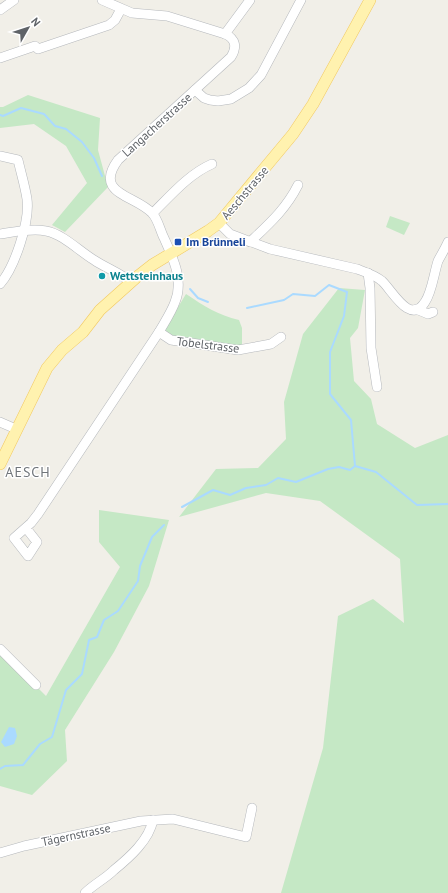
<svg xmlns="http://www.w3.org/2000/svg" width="448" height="893" font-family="'PT Sans',sans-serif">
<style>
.green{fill:#c5e8c5}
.water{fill:#aadaff}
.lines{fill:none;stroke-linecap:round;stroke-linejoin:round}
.stream{stroke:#aadaff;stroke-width:2}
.minor-casing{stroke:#b5b8bc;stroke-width:10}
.major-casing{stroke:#f2c960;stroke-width:12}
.minor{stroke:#fff;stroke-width:9}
.major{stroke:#fff2af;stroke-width:11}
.transit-dot{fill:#1a4fb4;stroke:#fff;stroke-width:1.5}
.culture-dot{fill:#0f9aa8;stroke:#fff;stroke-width:1.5}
.labels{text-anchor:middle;stroke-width:3;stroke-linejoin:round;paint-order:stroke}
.street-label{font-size:12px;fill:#5f6368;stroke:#fff}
.transit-label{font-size:12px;font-weight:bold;fill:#164399;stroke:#fff;text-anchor:start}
.culture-label{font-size:12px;font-weight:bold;fill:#0d838f;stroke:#fff;text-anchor:start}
.quarter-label{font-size:14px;letter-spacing:1px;fill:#70757a;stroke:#fff}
</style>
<rect width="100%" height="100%" fill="#f1efe8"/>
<g class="green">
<polygon points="28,95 100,118 98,150 108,187 65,232 52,225 87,183 66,146 34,124 0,128 0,107 3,107"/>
<polygon points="390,216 410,223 404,235 386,227"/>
<polygon points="339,288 365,290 358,328 350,338 354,381 371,399 377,424 415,448 448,435 448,893 281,893 323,748 338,616 373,599 404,623 400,559 320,501 266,493 179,517 216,469 258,468 286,439 284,402 303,334"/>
<path d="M186,294C204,306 218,315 239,320L242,328V346L173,340L163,332Z"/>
<polygon points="99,510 169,520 149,586 114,652 65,730 67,761 32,795 0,786 0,650 46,696 120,567 99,542"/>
</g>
<polygon class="water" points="9,727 15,728 17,736 14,744 5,747 1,742"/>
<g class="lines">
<g class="stream">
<polyline points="0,115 3,116 21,108 44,114 55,126 66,129 82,142 94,158 102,176"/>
<polyline points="190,289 198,298 208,302"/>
<polyline points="247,308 284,300 293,294 315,296 329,285 347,292 344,316 330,352 330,394 351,420 355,466"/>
<polyline points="182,507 213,490 230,495 246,488 266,485 278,478 296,482 328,469 339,467 350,470 355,466 376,472 417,505 448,504"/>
<polyline points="0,769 5,766 23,765 40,744 52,737 66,690 82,674 89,640 97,637 104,620 118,611 138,581 140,566 152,537 164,525"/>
</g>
<g class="minor-casing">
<g id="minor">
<polyline points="0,10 14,0"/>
<polyline points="225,34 250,0"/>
<polyline points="0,58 35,46 38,49 109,25 115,20 121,9"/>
<polyline points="195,90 204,98 210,100 218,101 231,99 249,88 261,75 301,0"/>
<path d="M0,156L18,160C21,173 25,186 27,199C30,221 15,267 0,284"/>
<path d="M153,213C171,195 189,174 212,164"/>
<path d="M219,223L230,234L270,249L357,269C365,272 375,275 382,281C392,290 410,326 425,302C432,292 434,273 438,261C441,255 445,249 448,242"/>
<path d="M0,234C15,232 31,228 46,231C63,234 79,251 94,260C106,268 120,273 131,282"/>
<path d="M250,242C269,224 286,209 298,185"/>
<polyline points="368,273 370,288 371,348 377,387"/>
<polyline points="416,309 428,314 433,312"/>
<polyline points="159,332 171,340 238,350 271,344 281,337"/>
<polyline points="0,422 16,429"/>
<path d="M26,528L37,542L28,556L14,538L31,523L38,514L159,332C164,323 171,313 175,302C184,280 173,258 164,238C160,230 158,219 152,213C135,195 93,194 118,160L231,57C237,47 236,39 225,34L167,16L132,13L102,0"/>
<polyline points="0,649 36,685"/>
<polyline points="0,853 24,846 141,821 173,819 246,837 252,808"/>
<path d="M85,893C94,884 105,879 114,870C130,857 149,840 153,820"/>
</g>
</g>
<g class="major-casing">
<polyline id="major" points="0,464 47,368 62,350 83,332 100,310 138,276 152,265 208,231 219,223 293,134 313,104 370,0"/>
</g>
<use href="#minor" class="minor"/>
<use href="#major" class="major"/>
</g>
<rect class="transit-dot" x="174" y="238" width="8" height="8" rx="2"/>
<circle class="culture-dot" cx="102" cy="276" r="4"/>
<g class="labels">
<g class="street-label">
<text transform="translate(157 125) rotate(-42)" y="4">Langacherstrasse</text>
<text transform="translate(245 193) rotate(-50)" y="4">Aeschstrasse</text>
<text transform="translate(208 345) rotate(7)" y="4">Tobelstrasse</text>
<text transform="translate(76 835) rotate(-12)" y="4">Tägernstrasse</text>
</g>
<g class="transit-label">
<text x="186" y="246">Im Brünneli</text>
</g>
<g class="culture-label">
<text x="110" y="280">Wettsteinhaus</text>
</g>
<g class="quarter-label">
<text x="28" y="477">AESCH</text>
</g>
</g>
<g transform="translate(28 28) rotate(51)" stroke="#ffffff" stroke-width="3" paint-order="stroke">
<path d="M0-3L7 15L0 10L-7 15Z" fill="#5f6368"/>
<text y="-6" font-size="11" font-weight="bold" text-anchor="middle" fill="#5f6368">N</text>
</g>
</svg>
